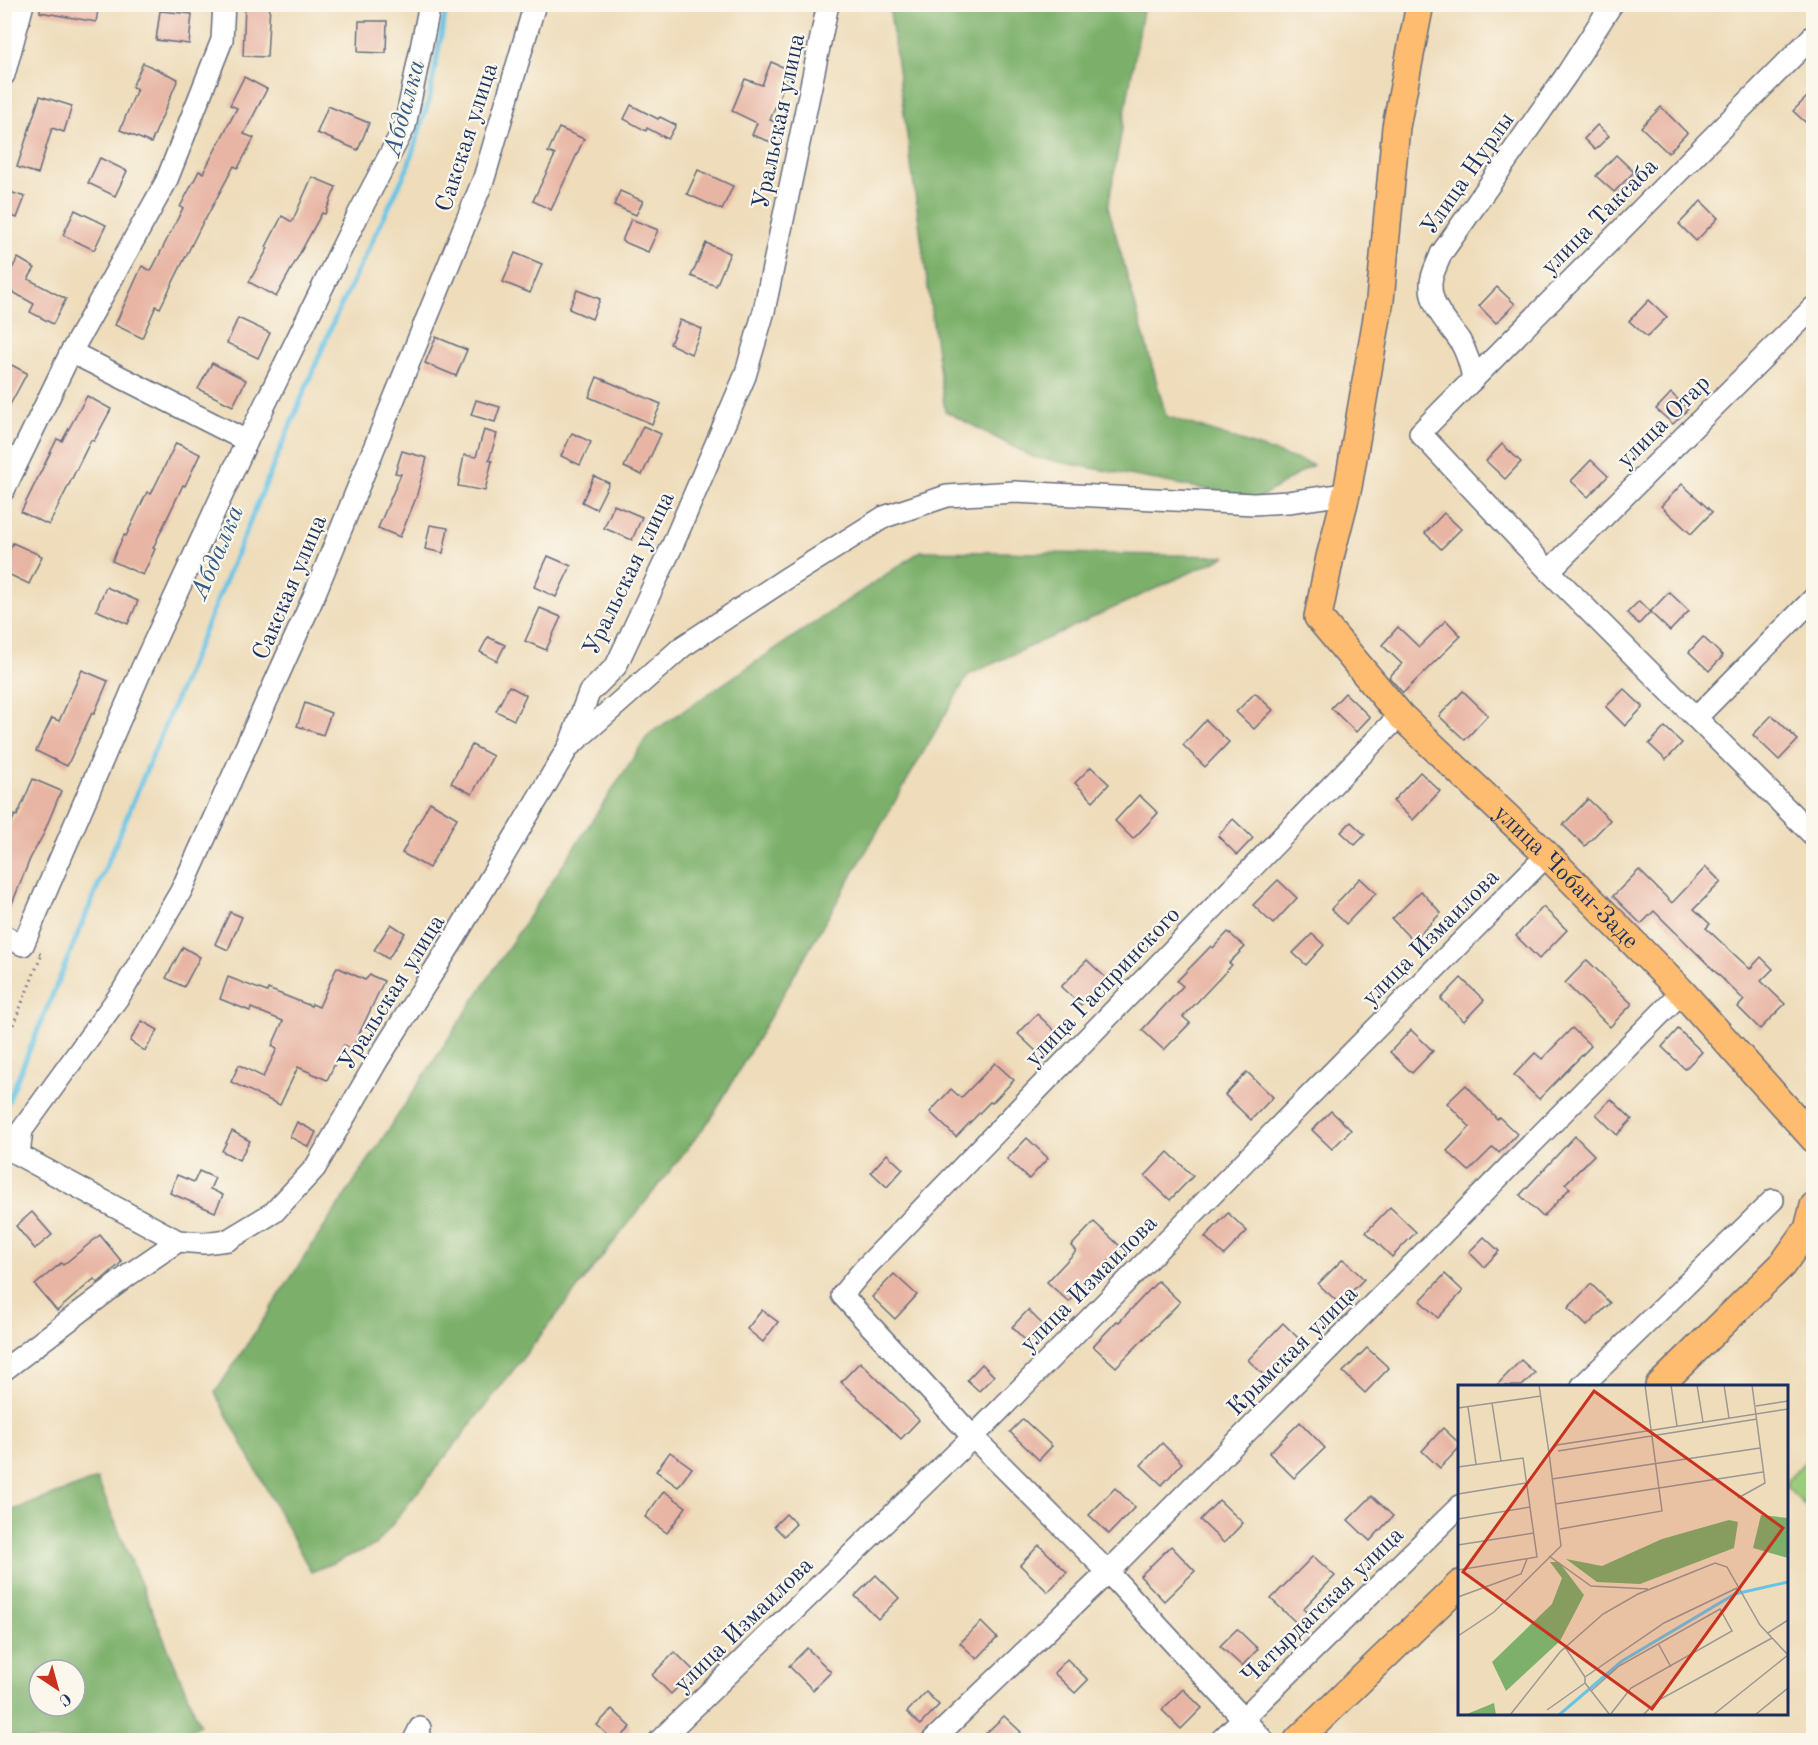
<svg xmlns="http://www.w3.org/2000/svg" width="1818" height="1745" font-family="'Old Standard TT',serif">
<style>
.green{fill:#9bcc7b;stroke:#5b7e6c;stroke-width:1.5}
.forest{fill:#7cb06b;stroke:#4c7064;stroke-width:1.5;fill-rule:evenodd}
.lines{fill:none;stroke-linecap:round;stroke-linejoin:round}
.stream{stroke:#68c4e6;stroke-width:5}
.building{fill:#e8b5a4}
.minor-casing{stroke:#656c7e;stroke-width:24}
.major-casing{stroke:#656c7e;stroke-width:30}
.path{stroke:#656c7e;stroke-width:3;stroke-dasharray:1.5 4.5;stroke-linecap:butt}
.minor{stroke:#fff;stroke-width:21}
.major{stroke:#fdbc6f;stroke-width:27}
.labels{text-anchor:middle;stroke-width:4.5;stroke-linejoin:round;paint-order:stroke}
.street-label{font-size:24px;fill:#1b2f5e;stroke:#fbf7ec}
.water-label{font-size:26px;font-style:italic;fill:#325c87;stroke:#fbf7ec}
.inset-river{fill:none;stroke:#68c4e6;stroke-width:3}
.inset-road{fill:none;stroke:#9a9795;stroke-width:1.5}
.view{fill:#c8321e;fill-opacity:0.15;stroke:#c8321e;stroke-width:3}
.inset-edge{fill:none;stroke:#1b2f5e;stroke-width:3}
</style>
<rect width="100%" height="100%" fill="#fbf7ec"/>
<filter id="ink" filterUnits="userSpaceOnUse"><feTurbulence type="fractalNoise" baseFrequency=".0167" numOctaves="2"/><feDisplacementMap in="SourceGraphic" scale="12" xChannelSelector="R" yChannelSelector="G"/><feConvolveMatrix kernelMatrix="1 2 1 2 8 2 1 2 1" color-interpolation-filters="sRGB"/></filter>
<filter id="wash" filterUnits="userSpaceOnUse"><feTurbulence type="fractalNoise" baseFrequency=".008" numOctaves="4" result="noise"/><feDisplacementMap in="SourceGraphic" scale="24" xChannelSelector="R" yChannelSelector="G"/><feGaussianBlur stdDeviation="1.35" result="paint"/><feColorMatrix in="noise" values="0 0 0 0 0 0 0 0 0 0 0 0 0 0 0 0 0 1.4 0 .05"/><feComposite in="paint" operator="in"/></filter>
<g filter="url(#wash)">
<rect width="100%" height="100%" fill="#eedcba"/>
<polygon class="green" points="1813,1453 1813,1513 1786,1487 1787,1481"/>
<g class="forest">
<polygon points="891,4 1144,5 1108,207 1166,416 1313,465 1257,499 1033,457 945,411 890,12"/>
<polygon points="921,551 1226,556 968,675 712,1117 376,1545 311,1572 215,1393 649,734"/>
<path d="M97,1479L200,1725L173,1740H5V1513ZM39,1670H75V1706H39Z"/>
</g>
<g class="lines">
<polyline class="stream" points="4,1111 335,318 407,169 429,100 447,4"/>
</g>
<g id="blocks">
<g class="building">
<polygon points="40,4 99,4 96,22 40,12"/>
<polygon points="245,4 270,4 267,57 243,56"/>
<polygon points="160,11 192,14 189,44 156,40"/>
<polygon points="359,21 387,21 386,53 358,52"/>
<polygon points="771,62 790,70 770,120 781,124 774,143 752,135 757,123 732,111 745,79 762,85"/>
<polygon points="143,63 178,79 151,143 120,130 137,89 132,87"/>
<polygon points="244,77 267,89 244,134 254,138 238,168 234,166 205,220 204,220 160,308 156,306 142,338 115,325 142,266 151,271 183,208 180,207 199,171 203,173 237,108 230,105"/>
<polygon points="1814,90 1814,130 1793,111"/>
<polygon points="40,96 72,106 64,132 52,128 38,174 17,167"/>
<polygon points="631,105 658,119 660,117 676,125 668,139 647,128 646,131 624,119"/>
<polygon points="328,106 369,123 358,150 317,133"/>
<polygon points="1661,107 1687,133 1668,153 1641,127"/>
<polygon points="1597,125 1609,136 1595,150 1584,139"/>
<polygon points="559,128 584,139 551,210 533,201 555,155 548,152"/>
<polygon points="1616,155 1634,172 1614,192 1596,176"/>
<polygon points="100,158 127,171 115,196 88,183"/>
<polygon points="698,170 733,186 722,210 687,194"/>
<polygon points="312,177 336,187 325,214 322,213 276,297 249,282 268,248 266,247 282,216 292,222"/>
<polygon points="620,191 643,201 636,215 614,205"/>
<polygon points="10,192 25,197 17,218 4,213 4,207"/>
<polygon points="1701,201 1718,218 1696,241 1679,224"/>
<polygon points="75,210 106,225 94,250 63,235"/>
<polygon points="631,219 658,230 648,252 622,241"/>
<polygon points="706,243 730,253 716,286 691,276"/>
<polygon points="515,253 542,264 530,293 503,282"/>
<polygon points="18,258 35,268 28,279 66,299 53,324 30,312 34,304 4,287 4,283"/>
<polygon points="1497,287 1515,304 1496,323 1479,306"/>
<polygon points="577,290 600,299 592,319 569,309"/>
<polygon points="1649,300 1667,317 1647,337 1629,321"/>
<polygon points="238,318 270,333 258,358 227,343"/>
<polygon points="680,320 702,329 691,354 670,344"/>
<polygon points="436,337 467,350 456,376 425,363"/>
<polygon points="4,361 27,373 4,416"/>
<polygon points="212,363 246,380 233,406 198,389"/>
<polygon points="597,377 661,404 652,424 589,397"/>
<polygon points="1671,393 1688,409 1673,424 1656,409"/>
<polygon points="87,396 111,409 94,441 91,440 49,525 21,512 57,439 62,441"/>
<polygon points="476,400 500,407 495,422 471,415"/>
<polygon points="643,426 661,434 642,475 624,467"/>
<polygon points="484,430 497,434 489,460 492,461 485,491 458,486 464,455 476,457"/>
<polygon points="572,433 591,442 580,465 561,456"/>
<polygon points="176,443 200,454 185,486 183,485 153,548 155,549 143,575 112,561 124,535 126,536 147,492 151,494"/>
<polygon points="1502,444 1521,462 1505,479 1486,461"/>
<polygon points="402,451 427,458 416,498 400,537 378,528 401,474 395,473"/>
<polygon points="1591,460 1608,476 1588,497 1571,481"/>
<polygon points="594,476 609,483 596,509 582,502"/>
<polygon points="1682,484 1712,512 1691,534 1661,506"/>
<polygon points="614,505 642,517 632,540 604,528"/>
<polygon points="1444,513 1461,529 1441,549 1425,533"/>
<polygon points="430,525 448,528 443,553 425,549"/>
<polygon points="13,543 42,556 29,584 4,572 4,560"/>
<polygon points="548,556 571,566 556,597 534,587"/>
<polygon points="106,587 138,601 128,624 96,610"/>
<polygon points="1669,592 1689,611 1670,631 1650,612"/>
<polygon points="1639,601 1650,612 1639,624 1627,613"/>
<polygon points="540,608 561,617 546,650 525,641"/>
<polygon points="1446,620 1461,636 1403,693 1389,677 1402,664 1382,645 1398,627 1419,647"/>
<polygon points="488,637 505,645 497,661 480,652"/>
<polygon points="1703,637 1723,656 1709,671 1689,652"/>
<polygon points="82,670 108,681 94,714 92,713 67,766 36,751 52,718 59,721"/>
<polygon points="509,686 526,695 514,720 496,711"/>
<polygon points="1624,689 1643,707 1625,726 1606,707"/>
<polygon points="1463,691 1488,715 1465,740 1439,716"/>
<polygon points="1255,693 1273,710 1254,729 1236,712"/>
<polygon points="1345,693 1370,717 1356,732 1331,708"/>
<polygon points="305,703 331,713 323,735 297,726"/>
<polygon points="1772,715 1798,740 1779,760 1753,735"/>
<polygon points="1206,720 1229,742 1205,767 1183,745"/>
<polygon points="1665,727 1682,743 1666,760 1649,744"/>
<polygon points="472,745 493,756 472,794 451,783"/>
<polygon points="1091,767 1109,784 1093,801 1075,783"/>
<polygon points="1420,772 1440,791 1413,820 1393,801"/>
<polygon points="33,779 61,791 43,835 30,859 5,921 4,838 15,815 17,816"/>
<polygon points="1139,795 1158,813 1133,839 1115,821"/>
<polygon points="1588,799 1610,820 1585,846 1563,825"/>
<polygon points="430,802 457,818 429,868 402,853"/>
<polygon points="1233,819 1253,838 1237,855 1218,836"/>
<polygon points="1351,822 1365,835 1355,845 1341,832"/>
<polygon points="1706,867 1721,882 1694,909 1710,924 1706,928 1750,969 1761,957 1773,969 1761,981 1785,1004 1760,1029 1738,1007 1744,1000 1654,911 1641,924 1613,896 1639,870 1672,903"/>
<polygon points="1360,878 1376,893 1346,924 1331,909"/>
<polygon points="1278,880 1297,898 1273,924 1253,905"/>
<polygon points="1421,891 1441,913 1413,941 1392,919"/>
<polygon points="1543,907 1567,930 1539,959 1516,936"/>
<polygon points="230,912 242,917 228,950 215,944"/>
<polygon points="391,924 405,933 388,959 374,950"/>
<polygon points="1228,932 1245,947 1229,963 1232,965 1183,1017 1190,1023 1164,1050 1142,1030 1183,986 1177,981 1211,946 1213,948"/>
<polygon points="1312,934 1324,945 1306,965 1293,953"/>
<polygon points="183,947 200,957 184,987 166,978"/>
<polygon points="1087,960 1106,978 1081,1005 1061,987"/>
<polygon points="1587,960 1632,1004 1610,1027 1565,983"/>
<polygon points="337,967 365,980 370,975 384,981 352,1049 344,1045 327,1080 298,1067 280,1105 231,1082 239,1065 263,1077 277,1049 272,1046 283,1021 251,1008 250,1011 220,999 228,977 267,992 268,989 311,1006 312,1004 319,1007"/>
<polygon points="1461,978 1484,1000 1464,1021 1441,999"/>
<polygon points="1037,1014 1057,1033 1038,1053 1018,1034"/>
<polygon points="142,1021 158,1030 145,1051 130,1041"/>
<polygon points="1572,1028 1591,1046 1539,1099 1514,1075 1535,1053 1542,1059"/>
<polygon points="1678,1029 1702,1052 1685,1069 1662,1047"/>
<polygon points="1411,1030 1433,1051 1412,1073 1390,1052"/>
<polygon points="995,1063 1014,1080 992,1103 990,1102 956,1137 930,1112 951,1089 961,1098"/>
<polygon points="1247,1072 1273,1097 1251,1120 1225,1095"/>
<polygon points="1466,1085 1497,1119 1499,1117 1517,1134 1499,1153 1493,1147 1469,1171 1447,1151 1470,1127 1447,1103"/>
<polygon points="1611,1099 1632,1119 1617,1135 1596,1114"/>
<polygon points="1331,1111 1351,1130 1332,1149 1312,1130"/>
<polygon points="297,1122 316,1132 309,1147 290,1137"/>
<polygon points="232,1131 250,1141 239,1160 222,1151"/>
<polygon points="1575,1136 1594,1155 1565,1184 1570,1188 1543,1217 1520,1195"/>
<polygon points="1027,1138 1048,1158 1029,1179 1007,1159"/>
<polygon points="1168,1152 1193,1176 1170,1200 1145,1176"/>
<polygon points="887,1154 903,1169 887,1187 871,1172"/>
<polygon points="199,1171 215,1178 210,1189 223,1195 215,1212 170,1193 177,1175 194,1182"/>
<polygon points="1390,1207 1416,1232 1392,1257 1366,1232"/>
<polygon points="32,1212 52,1235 35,1249 16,1226"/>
<polygon points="1228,1213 1247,1231 1224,1255 1205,1237"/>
<polygon points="1094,1222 1122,1248 1069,1302 1047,1282 1076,1251 1071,1246"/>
<polygon points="100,1235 122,1262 98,1283 94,1279 57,1311 35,1285 61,1263 63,1265"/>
<polygon points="1484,1237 1499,1251 1484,1267 1469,1252"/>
<polygon points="1343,1259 1364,1279 1340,1304 1318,1284"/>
<polygon points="894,1274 917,1295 895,1319 872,1297"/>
<polygon points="1445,1274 1463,1291 1438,1318 1420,1301"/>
<polygon points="1158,1281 1180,1302 1116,1367 1093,1346 1117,1321 1119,1322"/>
<polygon points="1591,1284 1610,1303 1587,1326 1568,1308"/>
<polygon points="762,1310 778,1322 763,1342 747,1329"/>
<polygon points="1028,1310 1044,1326 1028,1343 1012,1327"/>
<polygon points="1283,1323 1301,1341 1265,1376 1248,1360"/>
<polygon points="1367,1348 1389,1368 1365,1393 1343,1372"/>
<polygon points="1521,1360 1535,1373 1522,1386 1496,1386"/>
<polygon points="860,1362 919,1420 901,1439 841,1382"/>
<polygon points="982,1364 994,1376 979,1391 967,1380"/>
<polygon points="1023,1419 1052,1446 1039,1460 1010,1432"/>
<polygon points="1300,1422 1325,1448 1294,1478 1269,1453"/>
<polygon points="1443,1428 1460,1444 1460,1447 1440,1468 1422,1451"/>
<polygon points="1162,1443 1182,1463 1162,1485 1141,1465"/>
<polygon points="670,1452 692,1468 678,1487 656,1471"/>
<polygon points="1115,1488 1135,1507 1109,1534 1089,1515"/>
<polygon points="664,1491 686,1507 667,1533 645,1517"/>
<polygon points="1372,1496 1393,1516 1370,1541 1348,1520"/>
<polygon points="1219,1500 1243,1523 1224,1543 1200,1520"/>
<polygon points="786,1514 796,1524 784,1536 774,1526"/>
<polygon points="1039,1545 1067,1572 1048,1592 1020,1565"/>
<polygon points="1171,1546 1195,1571 1164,1601 1140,1576"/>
<polygon points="1313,1556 1335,1576 1303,1609 1313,1618 1303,1629 1271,1599"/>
<polygon points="876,1575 899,1598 878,1619 855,1596"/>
<polygon points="981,1622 997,1638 977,1659 960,1643"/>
<polygon points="1237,1629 1258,1649 1242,1666 1220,1646"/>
<polygon points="807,1648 831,1672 813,1690 789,1666"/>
<polygon points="675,1652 694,1671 671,1694 652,1675"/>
<polygon points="1067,1659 1088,1680 1075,1693 1054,1673"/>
<polygon points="1183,1689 1202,1708 1181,1729 1162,1710"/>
<polygon points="926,1692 939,1705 920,1725 907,1712"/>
<polygon points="612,1709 631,1727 618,1740 613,1740 597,1725"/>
<polygon points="1004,1716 1021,1732 1012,1740 979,1740"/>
</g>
</g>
</g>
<g filter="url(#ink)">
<use href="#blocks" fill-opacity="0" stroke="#656c7e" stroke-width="1.5"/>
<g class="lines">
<g class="minor-casing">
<g id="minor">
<polyline points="1814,35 1420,433 1549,571 1814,836"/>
<polyline points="4,75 23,4"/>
<polyline points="71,352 247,441"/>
<path d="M1473,380C1471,366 1467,353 1460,341C1448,323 1430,307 1431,284C1431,274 1438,263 1441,254L1567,74L1612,4"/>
<polyline points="4,490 71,352 166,182 222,40 224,4"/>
<polyline points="1549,571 1814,307"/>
<polyline points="1696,718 1814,598"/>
<polyline points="572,744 682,647 787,578 884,517 947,496 1015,492 1254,504 1288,502 1346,494"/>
<polyline points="4,936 23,945 142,668 247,441 359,213 405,126 430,4"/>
<polyline points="4,1147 178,1241 204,1243 228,1240 274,1212 315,1168 377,1061 454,939 569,746 589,693 616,666 673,544 745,376 764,311 828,4"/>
<polyline points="19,1154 22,1130 122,992 181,891 313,598 484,178 535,4"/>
<polyline points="4,1370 130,1274 178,1241"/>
<polyline points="1582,1386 1773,1200"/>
<polyline points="414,1740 420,1728"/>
<polyline points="660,1740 973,1437 1547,855"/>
<polyline points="933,1740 1108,1572 1682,992"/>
<polyline points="1221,1740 1460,1506"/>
<polyline points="1263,1740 1108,1572 973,1437 842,1295 864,1269 1400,715"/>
</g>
</g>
<g class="major-casing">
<g id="major">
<path id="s1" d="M1420,4L1396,127L1380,300L1348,487L1330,557L1318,617L1400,715L1547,855L1682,992L1814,1139"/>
<polyline points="1659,1386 1782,1265 1808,1229 1814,1206"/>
<polyline points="1298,1740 1460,1584"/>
</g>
</g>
<polyline class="path" points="4,1047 42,954 38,953"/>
<use href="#minor" class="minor"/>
<use href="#major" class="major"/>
</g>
</g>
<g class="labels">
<g class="street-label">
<text transform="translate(778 121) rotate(-78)" y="8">Уральская улица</text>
<text transform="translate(466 137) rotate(-72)" y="8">Сакская улица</text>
<text transform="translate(1467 173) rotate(-55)" y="8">Улица Нурлы</text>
<text transform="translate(1599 216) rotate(-45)" y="8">улица Таксаба</text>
<text transform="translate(1663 421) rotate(-45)" y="8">улица Отар</text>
<text transform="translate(628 573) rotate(-64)" y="8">Уральская улица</text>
<text transform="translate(289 587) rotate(-67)" y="8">Сакская улица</text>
<text dy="8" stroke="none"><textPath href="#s1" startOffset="982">улица Чобан-Заде</textPath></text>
<text transform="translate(1430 937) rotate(-45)" y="8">улица Измаилова</text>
<text transform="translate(1102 986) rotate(-46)" y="8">улица Гаспринского</text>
<text transform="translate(391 992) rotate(-58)" y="8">Уральская улица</text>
<text transform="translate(1088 1283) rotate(-45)" y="8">улица Измаилова</text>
<text transform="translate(1292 1350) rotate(-45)" y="8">Крымская улица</text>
<text transform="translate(1322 1605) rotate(-44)" y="8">Чатырдагская улица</text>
<text transform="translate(743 1624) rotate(-44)" y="8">улица Измаилова</text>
</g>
<g class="water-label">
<text transform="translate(403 108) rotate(-75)" y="9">Абдалка</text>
<text transform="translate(216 552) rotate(-67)" y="9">Абдалка</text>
</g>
</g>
<g transform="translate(1458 1385)">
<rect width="330" height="330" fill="#eedcba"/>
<path d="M303,130L330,133V173L295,163ZM271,135L280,137L276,163L182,199L139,197L108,174L144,181L204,154ZM92,177H101L126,210L102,256L48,306L34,277L94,219L104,193ZM36,318L38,330H9V329Z" fill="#7cb06b"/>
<path class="inset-river" d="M101,330L164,276L277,209L330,197"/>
<path class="inset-road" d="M81,0L91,68M213,0L219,41M239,0L245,37M266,0L271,33M34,18L43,76M298,21L330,16M10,22L18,79M0,23L83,11M100,66L299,34M0,82L65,73L79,172L0,185M94,94L302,63M0,109L68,98M280,113L307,98L294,0M97,119L305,87M0,134L72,122M102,144L204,126L187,0M0,160L76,148M91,171L133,201L190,204M0,212L63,189L69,174M310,248L330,235M0,251L36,227L103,161L91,68L99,60L330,24M201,260L213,282M107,262L127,292V298L152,330M127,292L206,238L279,203M133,306L161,281L262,224L274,246L173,303L152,330M89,325L127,298M52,330L102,267L145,229L180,209L257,178L269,182L302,240L330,270L255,330M185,330L199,316L314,253M297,330L330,303"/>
<path class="view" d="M136,6L325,143L194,324L5,187Z"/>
<rect width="330" height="330" class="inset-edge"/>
</g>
<rect width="1818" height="1745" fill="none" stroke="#fbf7ec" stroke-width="24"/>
<g transform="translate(57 1688) rotate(144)"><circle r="28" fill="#fbf7ec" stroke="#a1a7b3" stroke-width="1.5"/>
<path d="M0-4.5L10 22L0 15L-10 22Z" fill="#c8321e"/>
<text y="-9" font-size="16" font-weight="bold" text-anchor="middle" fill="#1b2f5e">С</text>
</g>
</svg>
